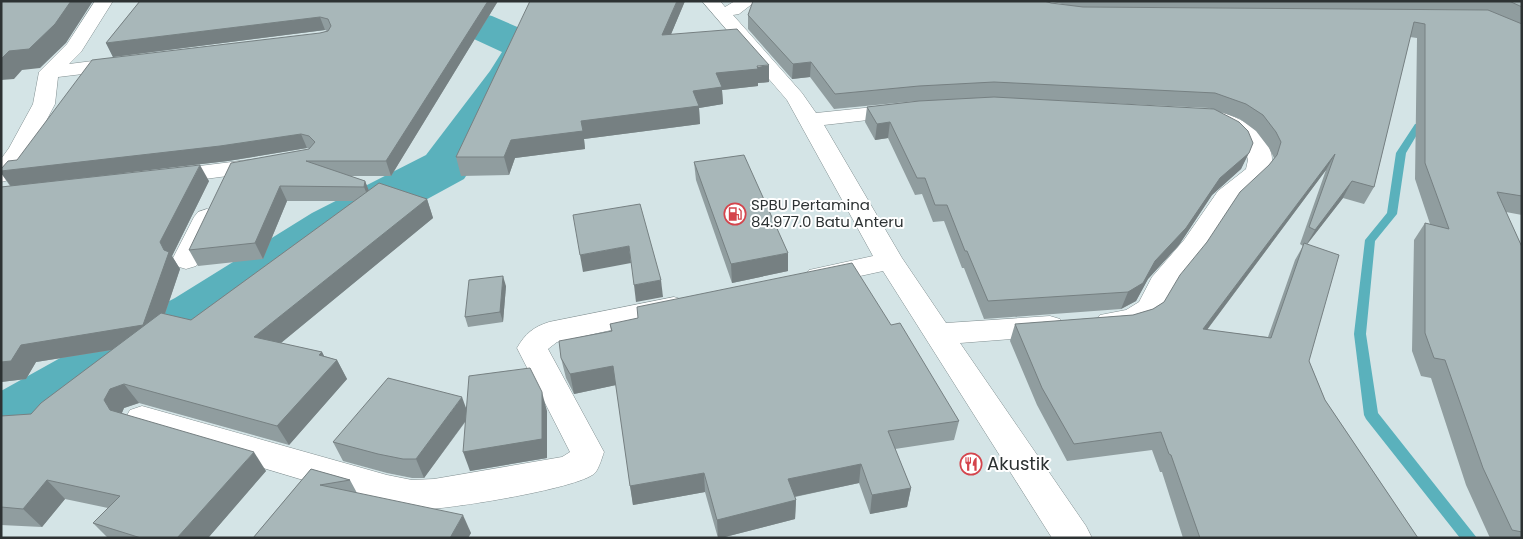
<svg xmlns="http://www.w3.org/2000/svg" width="1523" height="539" font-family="Poppins,sans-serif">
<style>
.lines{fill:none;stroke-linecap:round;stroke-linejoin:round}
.stream{fill:#5ab1bc;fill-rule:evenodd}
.river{fill:#5ab1bc;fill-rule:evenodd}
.minor-casing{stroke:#818f91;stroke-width:1}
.minor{fill:#fff;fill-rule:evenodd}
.wall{fill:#909d9f;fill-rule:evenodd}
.shaded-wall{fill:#768082}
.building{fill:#a8b7b9;stroke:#768082}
.labels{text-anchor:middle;stroke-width:4;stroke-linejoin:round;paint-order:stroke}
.poi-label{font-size:15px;fill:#2d3233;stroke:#fff;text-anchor:start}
.near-poi-label{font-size:18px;fill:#2d3233;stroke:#fff;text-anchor:start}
</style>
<rect width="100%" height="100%" fill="#d4e4e6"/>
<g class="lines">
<polygon class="stream" points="1428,122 1433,125 1431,127 1421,128 1406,153 1397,214 1375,241 1366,334 1378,413 1477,538 1460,538 1366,419 1364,415 1354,334 1365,240 1387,213 1396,153 1415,124"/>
<polygon class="river" points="392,1 432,1 492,16 543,38 549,47 533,76 464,179 354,239 223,332 114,395 28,451 1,460 1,391 62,357 175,298 312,213 426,155 490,71 502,52 463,34 394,18 388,9"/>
<g class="minor-casing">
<g id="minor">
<polygon points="95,1 113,1 81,52 69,64 124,57 131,59 134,63 131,67 124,69 58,77 55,104 31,150 9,180 1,182 1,159 9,148 33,104 39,72 67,44"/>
<polygon points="702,1 720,1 725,7 735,1 756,1 739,14 733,15 802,93 816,113 903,104 911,105 914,110 911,115 903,116 824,125 902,258 946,323 1050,316 1060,319 1065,326 1060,333 1050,336 960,343 1086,526 1092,538 1052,538 883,271 819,285 809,282 805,276 809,270 873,256 787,100"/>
<path d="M1223,113C1243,118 1273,137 1272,161C1271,181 1246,189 1235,202C1222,218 1214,237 1202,253C1193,265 1181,275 1173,288C1166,299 1165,312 1154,320C1139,331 1116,334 1100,329L1095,322L1100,315L1126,310L1139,302L1152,277L1184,240L1218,191L1246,169L1248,160L1244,145L1233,135L1215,125L1212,120L1215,115Z"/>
<polygon points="265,158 273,160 277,165 273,170 167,184 159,182 155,177 159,172 167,170"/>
<polygon points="207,209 216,212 220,217 200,260 196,266 186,269 176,266 172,260 194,217 198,212"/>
<path d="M674,297L684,300L688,307L684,314L557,342L548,349L604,452C602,458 599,468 595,473C579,489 439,511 413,510C405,510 395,507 387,505L142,432L130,428L125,419L130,410L142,406L387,475L412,480L434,479L562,457L570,452L517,348C525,334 533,327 549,322Z"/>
</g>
</g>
<use href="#minor" class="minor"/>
</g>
<g class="wall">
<path d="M140,1H498L391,176H349L365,181L369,191L427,199L433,218L281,343L322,352L324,356L337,360L347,379L289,445L139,403L124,408L122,413L266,471L208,538H108L93,523L108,508L65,499L42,527L1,525V416L31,414L112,350L36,362L26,379L1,382V187L10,186L1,173V169L17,160L320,33L327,31L325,30L113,57L106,43ZM307,148L310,149L189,250L198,266L263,259L287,201H354L191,320L165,314L180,269L172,256L209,181L121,173L228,161Z"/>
<polygon points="685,1 671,34 769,82 758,83 758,86 722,90 723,104 699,108 700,124 584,139 585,149 515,158 509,175 461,176 456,157"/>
<path d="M1047,1H1522V215L1506,212L1522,247V538H1490L1466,485L1431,378L1421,376L1412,351L1414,240L1425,223L1430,224L1415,179L1417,38L1410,37L1374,187L1364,204L1343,198L1307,244L1309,361L1325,400L1418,538H1183L1162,472H1160L1152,450L1067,461L1037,405L1010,341L1015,324L1133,315L1153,309L1164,302L1207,242L1273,160L1274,158L1269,148L1256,131L1240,119L1221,112L1253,143L1241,169L1212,195L1179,245L1148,279L1136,301L1121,309L984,319L964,268H962L944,221L933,222L922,194L915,195L888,138L875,140L865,122L867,107L917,101L834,109L810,77L792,79L748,29V15L1051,3L1067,5ZM1007,98L1209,108L1211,109ZM1326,170L1300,244L1303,246L1295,260L1268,337L1207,330Z"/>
<polygon points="694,162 788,271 732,283 696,180"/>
<polygon points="506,286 503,322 468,327 465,317"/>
<polygon points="610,324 891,325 959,421 954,440 895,449 911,488 907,507 870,514 859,483 795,497 796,500 795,519 721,538 718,538 705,492 633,505 616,385 574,394 566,378 561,358 611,331"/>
<polygon points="467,409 547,411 547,458 470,471 466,421 424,478 412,478 387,473 343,461 333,442"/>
<polygon points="311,469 350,480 357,493 471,533 468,538 253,538"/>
</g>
<g class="shaded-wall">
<polygon points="71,1 93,1 66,43 40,68 22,70 14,79 1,80 1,59 9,51"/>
<polygon points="488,1 498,1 391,176 386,161"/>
<polygon points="677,1 685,1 664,51 662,35"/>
<polygon points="320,17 325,30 113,57 106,43"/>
<polygon points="811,62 810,77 792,79 793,64"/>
<polygon points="769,65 769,82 758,83 758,86 722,90 723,104 699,108 700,124 584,139 585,149 515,158 509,175 504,157 511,140 693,91 716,73"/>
<polygon points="890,122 888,138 875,140 877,124"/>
<polygon points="301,134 307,148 228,161 11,186 1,173 1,171"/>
<polygon points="1249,153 1241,169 1212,195 1179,245 1148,279 1136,301 1121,309 1128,292 1155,261 1220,178"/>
<polygon points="1335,154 1326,170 1194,347 1203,329"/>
<polygon points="200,165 209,181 172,256 180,269 155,343 36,362 26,379 1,382 1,362 21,345 160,242"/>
<polygon points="365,181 371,196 370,202 364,187"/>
<polygon points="1352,181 1343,198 1305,247 1315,230"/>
<polygon points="280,186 287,201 263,259 255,243"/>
<polygon points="427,199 433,218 265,356 254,337"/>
<polygon points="629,246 631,263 583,272 580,255"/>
<polygon points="788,253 788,271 732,283 731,264"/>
<polygon points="503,276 506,286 503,322 500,312"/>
<polygon points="661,280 663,297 636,302 634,285"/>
<polygon points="322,352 330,368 337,360 347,379 289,445 277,426 319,355"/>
<polygon points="613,366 616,385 574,394 570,374"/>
<polygon points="124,384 139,403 124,408 119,419 110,410 104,400 110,389"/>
<polygon points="542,392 547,411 547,458 470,471 463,452"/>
<polygon points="462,397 469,416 424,478 416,459"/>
<polygon points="254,452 266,471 208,538 177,538"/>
<polygon points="861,464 859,483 788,498 788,479"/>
<polygon points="704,473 705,492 633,505 630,486"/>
<polygon points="47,480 65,499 42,527 23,509"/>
<polygon points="911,488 907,507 870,514 872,495"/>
<polygon points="796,500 795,519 721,538 718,538 717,520"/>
<polygon points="463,515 471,533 468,538 450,538"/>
</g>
<g class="building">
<polygon points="1,1 71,1 55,24 29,49 9,51 1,59"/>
<polygon points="140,1 488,1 386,161 306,161 365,181 364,187 280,186 255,243 189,250 231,163 309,149 315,142 309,136 301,134 220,146 1,171 1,169 8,161 17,160 92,60 320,33 328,31 331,26 328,19 320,17 106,43"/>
<polygon points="530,1 677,1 662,35 737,29 769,65 757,66 758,69 716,73 722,87 693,91 699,106 581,121 583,131 511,140 504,157 456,157"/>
<polygon points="753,1 1044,1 1051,3 1083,7 1488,10 1522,24 1522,196 1497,192 1522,247 1522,532 1512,530 1483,468 1445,360 1434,358 1425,333 1425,223 1449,229 1425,163 1425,24 1414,22 1374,187 1352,181 1315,230 1309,227 1335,154 1203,329 1271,338 1304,243 1339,255 1309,361 1325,400 1418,538 1200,538 1171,455 1169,454 1161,432 1074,444 1042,388 1015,324 1133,315 1153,309 1164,302 1180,275 1207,242 1240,192 1269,165 1277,155 1281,142 1276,132 1263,115 1246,104 1215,93 994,82 919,86 835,94 811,62 793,64 748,15"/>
<polygon points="1509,1 1522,1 1522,7"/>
<polygon points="994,97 1214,109 1239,122 1248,131 1253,143 1249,153 1220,178 1186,228 1155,261 1143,283 1128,292 988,301 967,251 965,251 947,205 935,205 925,178 917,178 890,122 877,124 867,107 919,101"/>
<polygon points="744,155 788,253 731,264 694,162"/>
<polygon points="200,165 160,242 164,250 169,252 143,325 21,345 11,361 1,362 1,187"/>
<polygon points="379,183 427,199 254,337 322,352 319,355 337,360 277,426 124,384 110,389 104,400 110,410 254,452 177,538 141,538 93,523 120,496 47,480 23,509 1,507 1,416 31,414 41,403 161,313 191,320"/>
<polygon points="640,204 661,280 634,285 629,246 580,255 573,215"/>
<polygon points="852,263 891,325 900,323 959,421 888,431 911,488 872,495 861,464 788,479 796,500 717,520 704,473 630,486 613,366 570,374 561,358 559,341 612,331 610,324 638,318 637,307"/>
<polygon points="503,276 500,312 465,317 469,280"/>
<polygon points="530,368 542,392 542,439 463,452 469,376"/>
<polygon points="388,378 462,397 416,459 403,459 378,454 333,442"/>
<polygon points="311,469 350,480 320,485 463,515 450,538 253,538"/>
</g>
<defs>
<g id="fuel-ring" transform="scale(1.125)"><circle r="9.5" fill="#fff" stroke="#d4444c" stroke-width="1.5"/><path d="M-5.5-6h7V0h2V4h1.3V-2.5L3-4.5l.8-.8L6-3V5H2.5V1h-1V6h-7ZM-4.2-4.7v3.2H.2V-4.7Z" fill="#d4444c"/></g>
<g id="restaurant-ring" transform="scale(1.125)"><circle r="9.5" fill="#fff" stroke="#d4444c" stroke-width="1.5"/><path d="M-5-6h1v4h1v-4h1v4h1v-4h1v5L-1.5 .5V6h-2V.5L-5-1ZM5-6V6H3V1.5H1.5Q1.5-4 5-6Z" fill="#d4444c"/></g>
</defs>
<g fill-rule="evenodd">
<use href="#fuel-ring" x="735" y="214"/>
<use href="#restaurant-ring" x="971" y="464"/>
</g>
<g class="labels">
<g class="poi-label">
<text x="751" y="210">SPBU Pertamina<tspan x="751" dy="17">84.977.0 Batu Anteru</tspan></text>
</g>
<g class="near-poi-label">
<text x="987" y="470">Akustik</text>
</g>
</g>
<rect width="1523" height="539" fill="none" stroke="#2d3233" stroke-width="5"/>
</svg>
